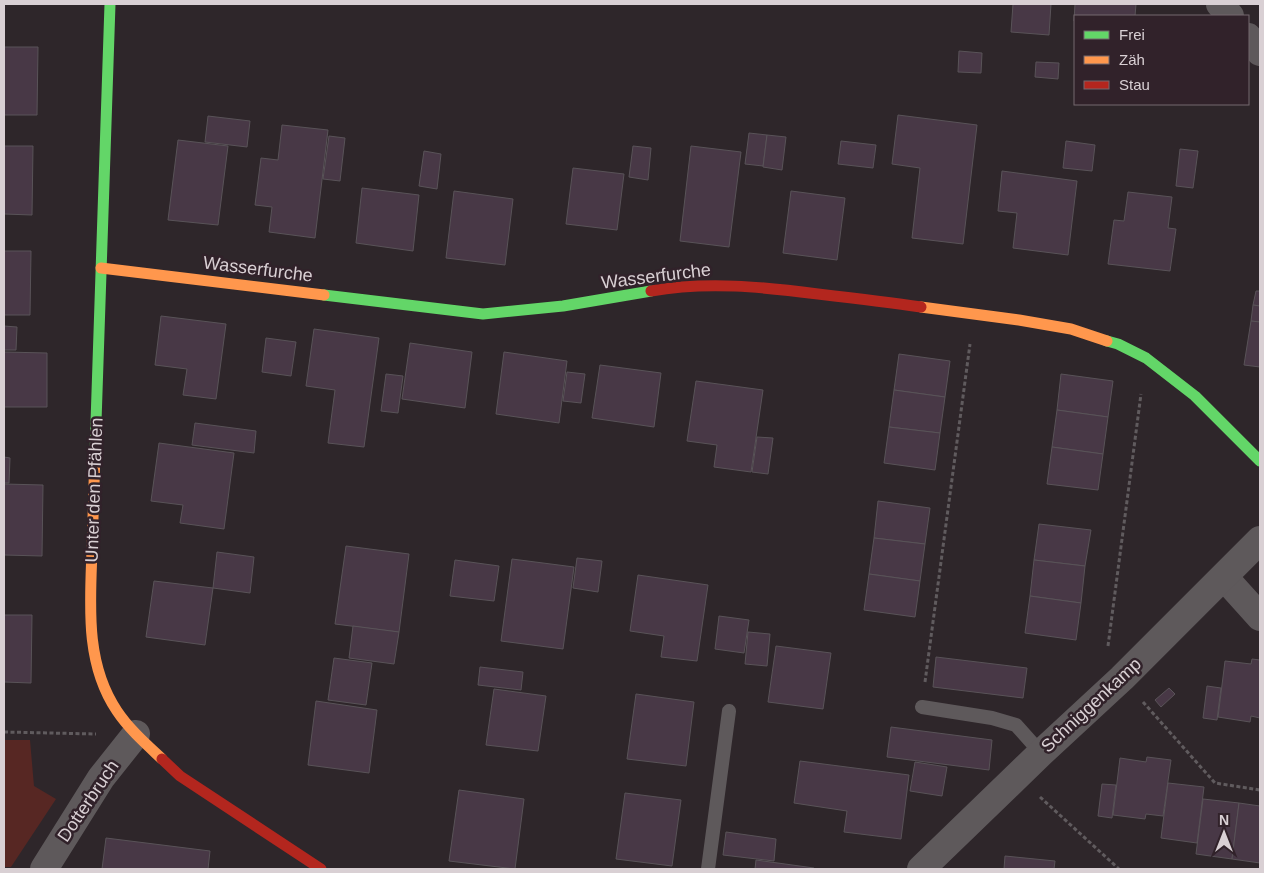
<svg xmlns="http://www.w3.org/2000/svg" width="1264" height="873" font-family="Arial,sans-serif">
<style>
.green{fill:#572723}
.building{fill:#483846;stroke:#595358}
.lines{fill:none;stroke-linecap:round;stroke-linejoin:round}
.path{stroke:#605b5e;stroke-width:3;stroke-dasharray:4 2.5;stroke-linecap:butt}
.lane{stroke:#5e595b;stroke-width:14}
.street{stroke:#5e595b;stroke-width:28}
.fast{stroke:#63d668;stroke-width:11}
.slow{stroke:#ff974d;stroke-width:11}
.jam{stroke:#b3261e;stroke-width:11}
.labels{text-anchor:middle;stroke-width:5;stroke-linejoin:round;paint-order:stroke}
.street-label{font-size:18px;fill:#d9d0d4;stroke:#31222a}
</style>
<rect width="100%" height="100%" fill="#2e262a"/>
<polygon class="green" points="4,740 30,740 34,786 56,799 11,867 4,867"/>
<g class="building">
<polygon points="1013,4 1051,4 1049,35 1011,32"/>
<polygon points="1075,4 1136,4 1135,16 1075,16 1075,21 1074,21"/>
<polygon points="4,47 38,47 37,115 4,115"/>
<polygon points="959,51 982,53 981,73 958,72"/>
<polygon points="1036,62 1059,63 1058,79 1035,77"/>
<polygon points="898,115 977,125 963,244 912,238 920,168 892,164"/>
<polygon points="208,116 250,121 247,147 205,142"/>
<polygon points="282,125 328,130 315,238 269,232 272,207 255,205 261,158 278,160"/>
<polygon points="749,133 767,135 763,166 745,164"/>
<polygon points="767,135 786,137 782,170 763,167"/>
<polygon points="329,136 345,138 340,181 323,179"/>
<polygon points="178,140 228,146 218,225 168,220"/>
<polygon points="841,141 876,145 873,168 838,164"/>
<polygon points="1066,141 1095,145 1092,171 1063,168"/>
<polygon points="4,146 33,146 32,215 4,214"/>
<polygon points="633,146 651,148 648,180 629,177"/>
<polygon points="691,146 741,152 729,247 680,241"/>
<polygon points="1180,149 1198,151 1193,188 1176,186"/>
<polygon points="424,151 441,154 437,189 419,186"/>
<polygon points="573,168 624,174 617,230 566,224"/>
<polygon points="1002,171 1077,181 1068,255 1013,248 1017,213 998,211"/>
<polygon points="362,188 419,195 413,251 356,243"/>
<polygon points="454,191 513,199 505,265 446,258"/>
<polygon points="791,191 845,198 837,260 783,253"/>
<polygon points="1128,192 1172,197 1168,228 1176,229 1170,271 1108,264 1114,220 1124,221"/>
<polygon points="4,251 31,251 30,315 4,315"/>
<polygon points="1256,291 1260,291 1260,306 1253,305"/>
<polygon points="1253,305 1260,306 1260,322 1251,321"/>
<polygon points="161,316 226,324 216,399 183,395 187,369 155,365"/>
<polygon points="1251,321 1260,322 1260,367 1244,365"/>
<polygon points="4,326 17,327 16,350 4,350"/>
<polygon points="314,329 379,338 364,447 328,443 335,390 306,386"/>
<polygon points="266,338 296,342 291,376 262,372"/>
<polygon points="410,343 472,352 465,408 402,399"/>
<polygon points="4,352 47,353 47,407 4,407"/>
<polygon points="504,352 567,361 559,423 496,414"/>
<polygon points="899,354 950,361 945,397 894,390"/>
<polygon points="600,365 661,373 654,427 592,418"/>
<polygon points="567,372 585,374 581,403 563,401"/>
<polygon points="386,374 403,376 398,413 381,411"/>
<polygon points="1061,374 1113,381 1108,417 1057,410"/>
<polygon points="696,381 763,390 751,472 714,467 717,445 687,441"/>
<polygon points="894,390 945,397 940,433 889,427"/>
<polygon points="1057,410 1108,417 1103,454 1052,447"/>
<polygon points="195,423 256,431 254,453 192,445"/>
<polygon points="889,427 940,433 935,470 884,463"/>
<polygon points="757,437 773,438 768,474 752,472"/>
<polygon points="159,443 234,453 224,529 180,523 183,505 151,501"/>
<polygon points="1052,447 1103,454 1098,490 1047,484"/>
<polygon points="4,457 10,458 9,483 4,483"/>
<polygon points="4,484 43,485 42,556 4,555"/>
<polygon points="878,501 930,508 925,544 874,538"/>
<polygon points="1039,524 1091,530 1085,566 1034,560"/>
<polygon points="874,538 925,544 920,581 869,574"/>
<polygon points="346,546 409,554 399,632 335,624"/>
<polygon points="217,552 254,557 250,593 213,588"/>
<polygon points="577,558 602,561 598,592 573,588"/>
<polygon points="512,559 574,567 563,649 501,641"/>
<polygon points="455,560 499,566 494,601 450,596"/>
<polygon points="1034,560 1085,566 1081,603 1030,596"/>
<polygon points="869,574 920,581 915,617 864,610"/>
<polygon points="638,575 708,585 697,661 661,657 664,636 630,631"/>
<polygon points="154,581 213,588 205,645 146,637"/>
<polygon points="1030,596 1081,603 1076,640 1025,633"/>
<polygon points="4,615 32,615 31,683 4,682"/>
<polygon points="719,616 749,620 744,653 715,649"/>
<polygon points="353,626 399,632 394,664 349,658"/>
<polygon points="748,632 770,634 767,666 745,664"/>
<polygon points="776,646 831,653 823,709 768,702"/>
<polygon points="936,657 1027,668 1023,698 933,687"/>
<polygon points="334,658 372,663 366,705 328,700"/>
<polygon points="1252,659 1260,660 1260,718 1251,716 1250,722 1218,717 1225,661 1251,664"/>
<polygon points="480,667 523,672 521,690 478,685"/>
<polygon points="1207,686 1221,688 1217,720 1203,718"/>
<polygon points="1169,688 1175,694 1161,707 1155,700"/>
<polygon points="494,689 546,696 538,751 486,745"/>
<polygon points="636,694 694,702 686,766 627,759"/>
<polygon points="316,701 377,710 369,773 308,765"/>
<polygon points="891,727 992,740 989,770 887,757"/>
<polygon points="1147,757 1171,760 1163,816 1146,814 1145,819 1113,815 1120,758 1146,762"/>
<polygon points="800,761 909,775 901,839 844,832 847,811 794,803"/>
<polygon points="915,762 947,767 942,796 910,791"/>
<polygon points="1168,783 1204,787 1197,843 1161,838"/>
<polygon points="1102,784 1116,785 1112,818 1098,816"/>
<polygon points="459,790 524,799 515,869 449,861"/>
<polygon points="625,793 681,800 672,866 616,859"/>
<polygon points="1203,799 1239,803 1232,859 1196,854"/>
<polygon points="1239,803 1260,806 1260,863 1232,859"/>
<polygon points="726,832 776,839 774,861 723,855"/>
<polygon points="106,838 210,851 208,869 102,869"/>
<polygon points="1005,856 1055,861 1054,869 1004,869"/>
<polygon points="756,860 814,868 814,869 755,869"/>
</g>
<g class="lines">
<g class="path">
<polyline points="1108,646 1141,394"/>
<polyline points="925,682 970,344"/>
<polyline points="1143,702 1215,783 1260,790"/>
<polyline points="4,732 96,734"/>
<polyline points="1040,797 1119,869"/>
</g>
<g class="lane">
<polyline points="922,707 992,718 1016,725 1041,753"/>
<polyline points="708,869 729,711"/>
</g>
<g class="street">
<polyline points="1220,4 1230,16"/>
<polyline points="1248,37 1260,52"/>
<polyline points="1224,577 1260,617"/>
<polyline points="44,869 101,778 136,734"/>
<polyline points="921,869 1041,753 1122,678 1260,540"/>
</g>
<g class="fast">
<polyline points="324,295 483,314 563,306 651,291"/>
<polyline points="1107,341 1118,344 1146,358 1195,396 1260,461"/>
<polyline points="95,452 110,4"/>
</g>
<g class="slow">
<polyline points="101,268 324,295"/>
<polyline points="921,307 1019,320 1071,329 1107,341"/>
<path d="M95,452C94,485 93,518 92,551C90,605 85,664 117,711C129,729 146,744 162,759"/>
</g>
<g class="jam">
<path d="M651,291C707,281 763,287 818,294C852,298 886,302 921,307"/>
<polyline points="162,759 180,776 321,869"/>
</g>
</g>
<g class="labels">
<g class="street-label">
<text transform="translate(258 269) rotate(7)" y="6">Wasserfurche</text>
<text transform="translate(656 276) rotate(-7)" y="6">Wasserfurche</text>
<text transform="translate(94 490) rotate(-88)" y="6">Unter den Pfählen</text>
<text transform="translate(1091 705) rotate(-43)" y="6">Schniggenkamp</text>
<text transform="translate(88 801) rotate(-56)" y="6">Dotterbruch</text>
</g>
</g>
<rect width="1264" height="873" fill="none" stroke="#d9d0d4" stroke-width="10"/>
<rect x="1074" y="15" width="175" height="90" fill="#31222a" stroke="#74686e"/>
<rect x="1084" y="31" width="25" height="8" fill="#63d668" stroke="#74686e"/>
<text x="1119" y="40" font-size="15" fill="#d9d0d4">Frei</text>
<rect x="1084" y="56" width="25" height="8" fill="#ff974d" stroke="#74686e"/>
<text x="1119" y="65" font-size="15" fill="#d9d0d4">Zäh</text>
<rect x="1084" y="81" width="25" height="8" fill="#b3261e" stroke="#74686e"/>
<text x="1119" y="90" font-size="15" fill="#d9d0d4">Stau</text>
<g transform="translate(1224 833)" stroke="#31222a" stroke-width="4" paint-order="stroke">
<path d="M0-4L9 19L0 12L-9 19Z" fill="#d9d0d4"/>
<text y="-8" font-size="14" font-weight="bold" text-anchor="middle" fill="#d9d0d4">N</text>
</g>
</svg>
